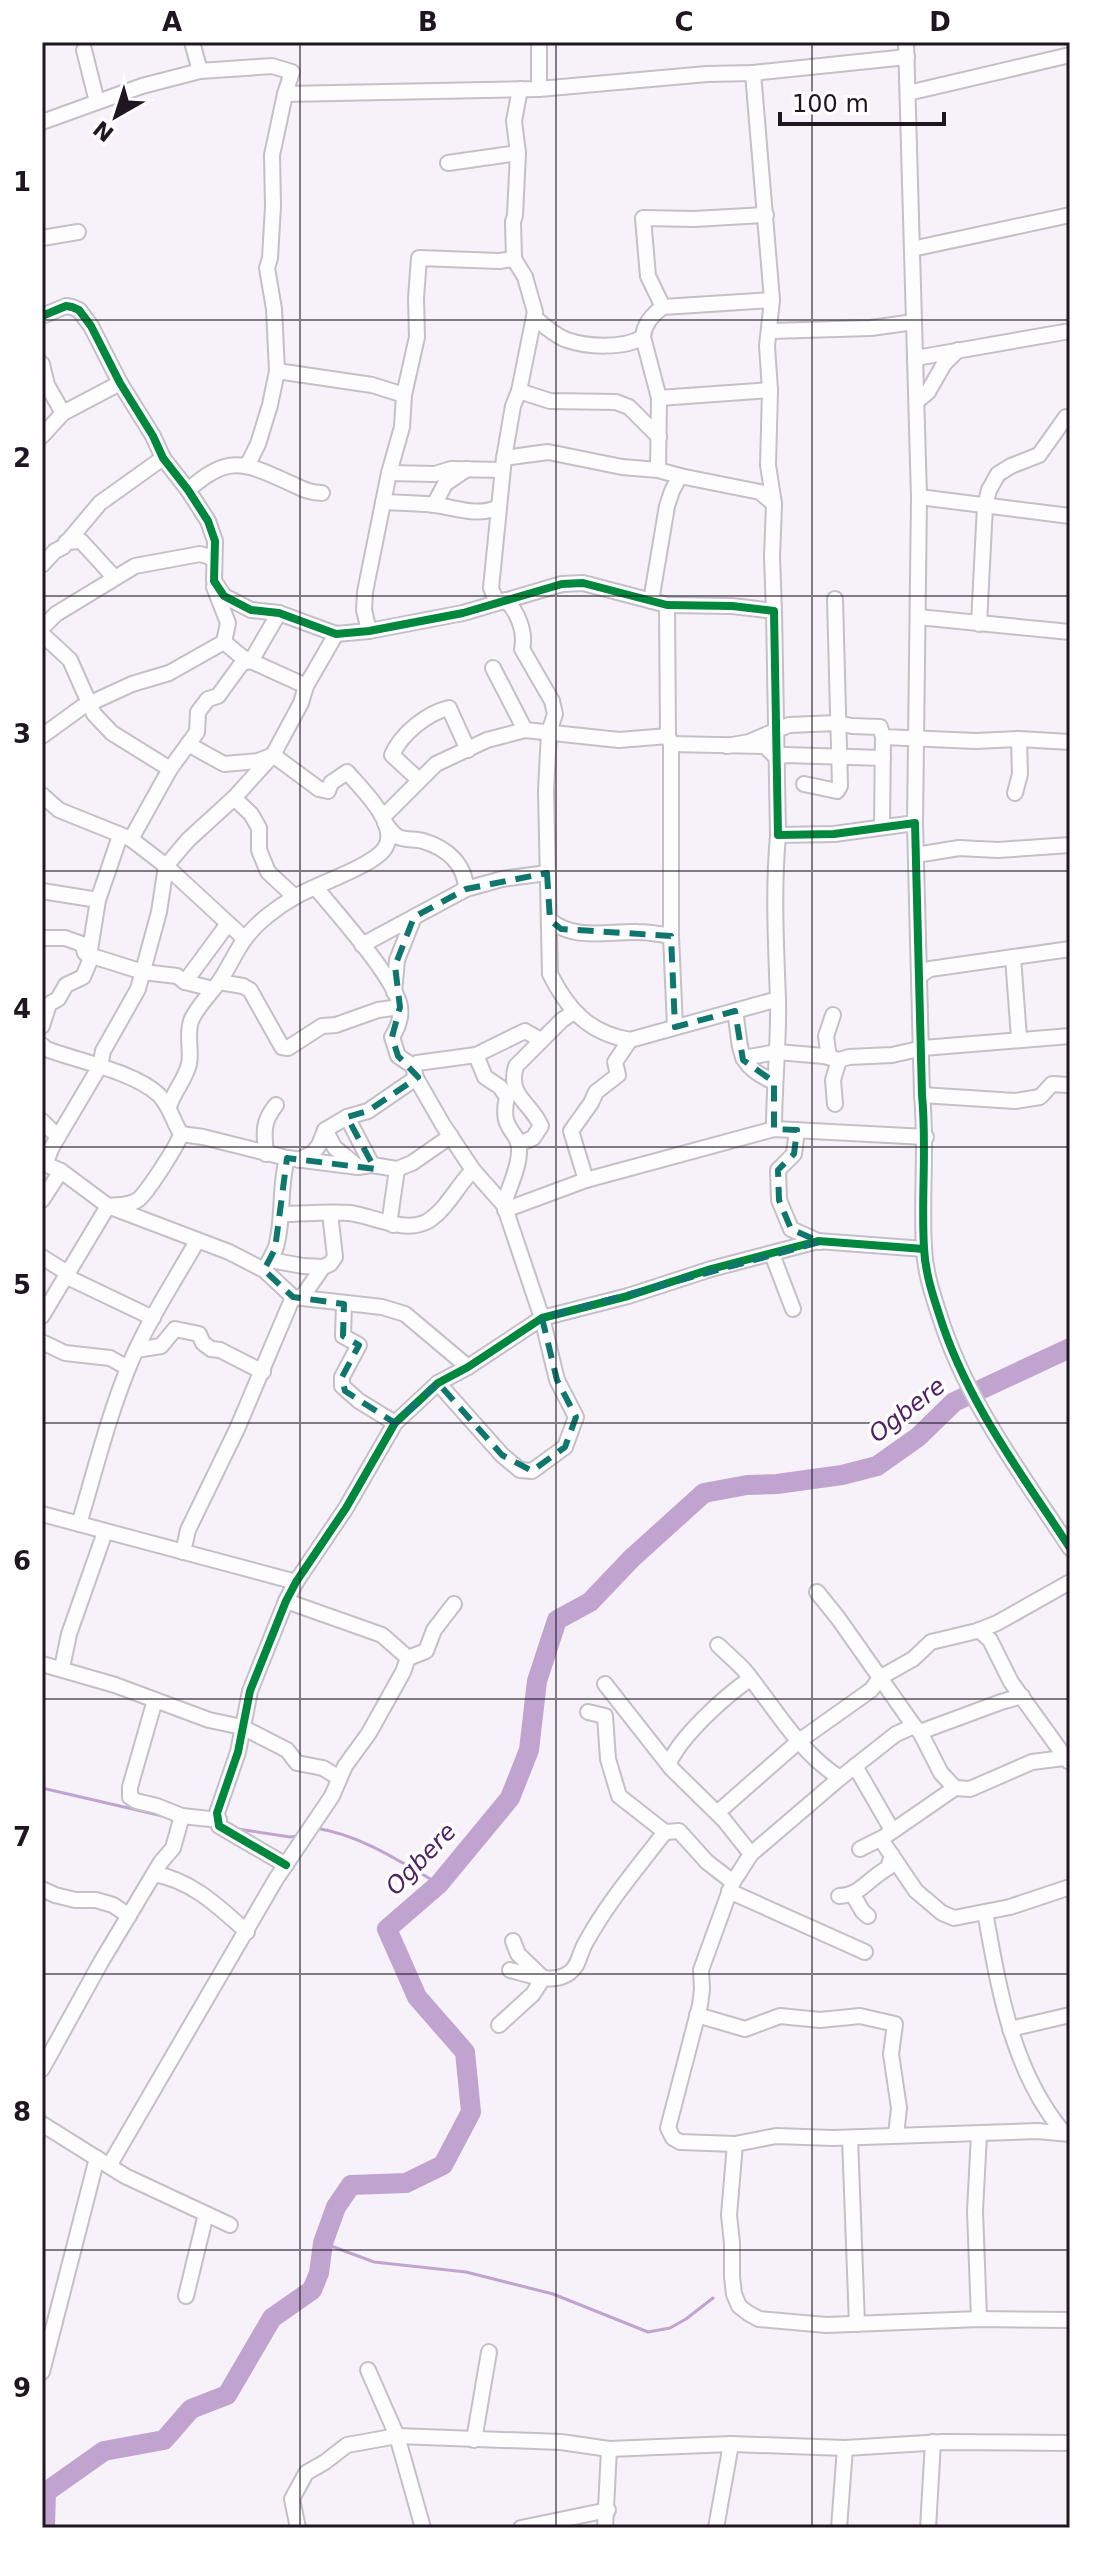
<svg xmlns="http://www.w3.org/2000/svg" width="1112" height="2570" font-family="'DejaVu Sans',sans-serif">
<style>
.lines{fill:none;stroke-linecap:round;stroke-linejoin:round}
.stream{stroke:#c0a4cf;stroke-width:3}
.river{stroke:#c0a4cf;stroke-width:20}
.minor-casing{stroke:#c5bfc8;stroke-width:18}
.minor{stroke:#fefdfe;stroke-width:14}
.cycleway-casing{stroke:#fff;stroke-width:13}
.cycleway{stroke:#00873e;stroke-width:8}
.marked{fill:none;stroke:#0f766e;stroke-width:6;stroke-dasharray:16 10;stroke-linejoin:round}
.grid{fill:none;stroke:#1e1722;stroke-width:2;stroke-opacity:0.55}
.labels{text-anchor:middle;stroke-width:7;stroke-linejoin:round;paint-order:stroke}
.water-label{font-size:24px;font-style:italic;fill:#512168;stroke:#fff}
.neatline{fill:none;stroke:#1e1722;stroke-width:3}
.grid-label{font-size:26px;text-anchor:middle;font-weight:bold;fill:#1e1722}
</style>
<rect width="100%" height="100%" fill="#f7f2fa"/>
<g class="lines">
<g class="stream">
<polyline points="42,1788 167,1817"/>
<path d="M315,1828C361,1835 399,1861 439,1884"/>
<polyline points="238,1829 290,1837 297,1836"/>
<polyline points="323,2243 374,2262 466,2272 553,2294 648,2332 670,2328 686,2319 713,2298"/>
</g>
<polyline class="river" points="45,2528 46,2492 104,2451 164,2440 191,2409 227,2395 272,2318 312,2290 319,2273 323,2243 336,2207 351,2185 406,2183 443,2165 471,2112 465,2052 417,1997 387,1929 439,1884 510,1798 529,1750 537,1681 557,1620 590,1602 632,1558 704,1493 747,1485 777,1484 842,1475 877,1466 918,1437 954,1402 1070,1348"/>
<g class="minor-casing">
<g id="minor">
<polyline points="192,42 200,71"/>
<polyline points="539,42 539,89"/>
<polyline points="906,42 919,497 915,823"/>
<polyline points="84,50 97,102"/>
<polyline points="753,73 772,300 767,346 770,390 768,465 774,504 772,557 774,611"/>
<polyline points="908,93 1070,55"/>
<polyline points="42,122 142,86 200,71 272,66 292,72 285,94 539,89 707,74 753,73 907,57"/>
<path d="M518,153L515,215L513,222L514,259L525,277L535,312L519,391L513,406L504,458L491,588L497,603L505,600C518,611 526,633 522,649L552,701L555,714L549,732L546,791L550,974C568,1010 589,1033 630,1040L778,999"/>
<polyline points="448,163 518,153 514,121 520,89"/>
<polyline points="42,238 78,232"/>
<polyline points="912,249 1070,215"/>
<polyline points="663,307 648,276 643,218 694,219 766,215"/>
<path d="M42,316L66,306L72,307L79,310L91,326L120,383L153,436L163,458L188,490L208,521L215,541L214,581L224,596L251,610L279,613L336,634L369,631L463,613L562,584L583,583L667,605L732,606L774,611L778,835L834,834L915,823L922,1095C927,1146 921,1197 924,1248C925,1271 932,1293 939,1314C966,1401 1021,1473 1070,1548"/>
<path d="M534,317C543,325 556,336 567,340C587,347 624,349 643,337"/>
<polyline points="770,331 871,328 914,322"/>
<polyline points="916,358 1070,331"/>
<polyline points="42,364 47,385 63,413"/>
<polyline points="277,371 372,385 404,395 402,427 389,473 365,592 364,610 369,631"/>
<polyline points="519,391 550,401 616,402 629,407 659,437"/>
<polyline points="404,395 417,337 416,298 419,258 499,261 514,259"/>
<polyline points="659,398 770,390"/>
<polyline points="917,401 928,392 944,364 958,350"/>
<polyline points="42,436 63,413 120,383"/>
<polyline points="504,458 548,452 622,467 658,470 680,476 760,492 774,504"/>
<polyline points="247,466 258,444 270,405 277,371 274,309 267,268 270,258 273,206 272,155 285,94"/>
<path d="M658,470L659,398L643,337C644,324 653,314 663,307L772,300"/>
<polyline points="389,473 435,474 451,469 502,470"/>
<path d="M188,490C230,453 245,463 292,484C303,489 310,493 322,493"/>
<polyline points="919,497 1070,516"/>
<path d="M383,502C400,503 418,503 435,505C458,508 477,517 499,507"/>
<polyline points="434,505 445,484 467,469"/>
<polyline points="66,542 81,541 114,577"/>
<polyline points="42,565 55,551 63,547 100,503 163,458"/>
<polyline points="214,587 228,623 224,642 242,657 306,686"/>
<polyline points="651,601 667,506 672,491 680,476"/>
<polyline points="667,605 668,736 671,744 671,936 675,1027"/>
<polyline points="918,617 1070,632"/>
<polyline points="979,624 985,506 989,490 998,474 1011,466 1039,455 1066,417 1070,417"/>
<polyline points="42,628 56,614 135,566 200,554 210,557 214,561"/>
<polyline points="42,634 70,660 94,714 112,733 170,769"/>
<polyline points="493,668 525,730"/>
<polyline points="42,736 82,707 132,684 169,673 224,642"/>
<polyline points="671,744 765,746 777,758 785,755 883,758"/>
<polyline points="727,746 749,742 789,725 837,723 852,726 880,727 883,737 976,741 1019,739 1070,742"/>
<path d="M419,780L392,755C401,734 427,713 449,708L468,750"/>
<polyline points="804,784 837,791 840,786 835,599"/>
<polyline points="1015,793 1020,774 1019,739"/>
<polyline points="42,795 59,810 131,839 166,866 245,939"/>
<polyline points="234,798 251,814 259,828 259,850 268,872 295,897"/>
<polyline points="384,816 436,764 487,740 525,730 619,740 668,736"/>
<path d="M385,823C388,827 393,834 398,837C404,840 416,839 423,841C447,848 465,864 466,889"/>
<polyline points="882,827 883,737"/>
<polyline points="131,839 170,769 197,732 198,712 208,699 218,696 242,663 251,661 279,613"/>
<polyline points="916,855 959,848 998,850 1070,845"/>
<path d="M316,888C335,911 397,980 400,1007C402,1018 397,1029 392,1037L398,1056L413,1066L416,1078L443,1125L473,1170L504,1205L542,1318L557,1380L576,1417L565,1447L532,1471L520,1470L502,1455L438,1383"/>
<polyline points="42,891 98,900"/>
<path d="M550,920C574,941 608,931 638,932C649,932 660,934 671,936"/>
<polyline points="42,938 65,938 82,944 85,953 89,956"/>
<polyline points="362,945 466,889 502,879 547,873"/>
<polyline points="92,956 143,972 177,976 185,982 213,989"/>
<polyline points="1013,957 1019,1038"/>
<polyline points="919,976 930,969 1070,949"/>
<polyline points="185,982 227,925"/>
<polyline points="219,982 243,986 250,990 282,1047 288,1048 322,1026 336,1025 378,1010 400,1007"/>
<polyline points="394,992 397,960 414,917"/>
<path d="M735,1011C742,1050 734,1064 774,1082"/>
<polyline points="42,1026 49,1004 58,999 66,985 83,977 92,956 89,956 98,900 120,836"/>
<path d="M42,1045L46,1049C78,1061 135,1072 159,1095C170,1106 173,1121 181,1134C178,1145 148,1191 139,1199C130,1206 118,1205 108,1206L42,1316"/>
<path d="M476,1055L485,1077L500,1087L507,1097C499,1132 519,1129 519,1150C520,1167 508,1188 504,1205"/>
<polyline points="824,1056 828,1051 826,1036 833,1015"/>
<polyline points="743,1058 777,1052 824,1056 839,1060 849,1057 892,1055 923,1048 1070,1036"/>
<polyline points="413,1066 417,1063 476,1055 525,1031 541,1040"/>
<polyline points="922,1095 1015,1101 1040,1097 1052,1084 1067,1085"/>
<polyline points="835,1104 833,1080 839,1060"/>
<path d="M169,1107C174,1091 185,1080 189,1064C192,1050 186,1036 191,1021C196,1008 210,994 219,982C228,969 235,953 244,940C256,923 277,907 295,897C314,885 374,866 385,848C400,825 361,788 347,772L331,783L328,791L319,789L273,755L258,761L224,764L188,744"/>
<polyline points="347,1117 372,1165"/>
<polyline points="42,1121 58,1137"/>
<path d="M774,1129C774,1086 779,1043 778,1000C776,944 773,890 778,835"/>
<polyline points="325,1130 335,1148 358,1167"/>
<polyline points="797,1130 794,1154 778,1170 779,1200 791,1229 820,1242"/>
<polyline points="181,1134 203,1137 287,1158 358,1167 372,1165 397,1169 412,1163 451,1136"/>
<path d="M519,1144L533,1138L541,1126C530,1101 507,1097 516,1066L562,1020L574,1012"/>
<path d="M266,1154C264,1133 262,1122 276,1105"/>
<polyline points="299,1160 313,1153 319,1145 325,1130 347,1117 368,1111 416,1078"/>
<polyline points="45,1164 61,1171 108,1206 229,1252 264,1270 293,1297 382,1307 405,1314 468,1367"/>
<polyline points="42,1166 45,1164 52,1147 100,1066 103,1051 138,989 159,912 166,866 188,840 234,798 273,755 301,703 306,686 336,634"/>
<polyline points="586,1180 571,1131 591,1103 596,1092 618,1075 615,1062 630,1040"/>
<polyline points="42,1200 61,1171"/>
<polyline points="505,1210 586,1180 774,1129 926,1137"/>
<path d="M281,1214C303,1214 328,1211 350,1213C373,1216 405,1234 428,1221C447,1209 457,1186 473,1170"/>
<polyline points="393,1225 390,1218 397,1169"/>
<polyline points="772,1254 793,1309"/>
<polyline points="42,1257 69,1274"/>
<polyline points="270,1260 303,1266 323,1267"/>
<path d="M264,1270C268,1263 273,1255 276,1247C284,1218 279,1188 287,1158"/>
<polyline points="67,1277 153,1318"/>
<polyline points="302,1297 323,1267 330,1264 335,1257 330,1213"/>
<polyline points="344,1304 343,1336 359,1345 342,1377 342,1386 359,1401 395,1423"/>
<polyline points="42,1342 65,1353 110,1358 128,1368"/>
<polyline points="136,1350 161,1346 175,1329 199,1334 203,1343 211,1349 220,1350 263,1372"/>
<polyline points="42,1514 296,1582"/>
<path d="M79,1524C95,1471 108,1417 129,1366C147,1322 174,1282 197,1241"/>
<polyline points="183,1552 188,1530 237,1429 293,1297"/>
<polyline points="817,1592 838,1618 914,1726 920,1732 941,1773 955,1788 970,1789 1032,1762 1064,1758"/>
<polyline points="286,1601 382,1635 408,1658"/>
<polyline points="979,1630 990,1640 1011,1682 1068,1761"/>
<path d="M718,1645C727,1654 737,1662 745,1671C775,1708 799,1752 840,1778"/>
<polyline points="42,1664 115,1685 209,1720 242,1727 287,1750 297,1763 323,1768 339,1778"/>
<polyline points="62,1668 69,1634 105,1532"/>
<polyline points="605,1684 671,1768 724,1820 751,1854"/>
<polyline points="155,1700 130,1787 130,1797 136,1801 157,1806 182,1816 219,1820"/>
<polyline points="588,1712 605,1716 608,1759 619,1796 665,1832 679,1831 707,1862 733,1882"/>
<polyline points="914,1726 896,1734 840,1778 751,1854 733,1882 701,1970 702,1989 700,2005 668,2128 673,2138 680,2142 735,2144 776,2136 833,2138 1037,2131 1070,2134"/>
<polyline points="920,1732 1001,1702 1022,1696"/>
<path d="M669,1763C682,1735 725,1696 750,1679"/>
<polyline points="855,1766 892,1830"/>
<polyline points="717,1813 799,1741 871,1690 881,1677 913,1659 931,1642 977,1631 997,1623 1070,1582"/>
<polyline points="884,1837 884,1844 916,1891 942,1913 954,1918 1010,1907 1070,1887"/>
<polyline points="860,1849 884,1837 955,1788"/>
<polyline points="286,1865 219,1826 217,1813 238,1752 250,1691 286,1601 296,1582 346,1508 395,1423 438,1383 468,1367 542,1318 628,1296 711,1269 818,1241 924,1249"/>
<path d="M154,1874C192,1880 220,1908 247,1932"/>
<polyline points="42,1889 55,1895 75,1900 96,1900 113,1905 129,1916"/>
<polyline points="729,1891 865,1952"/>
<polyline points="853,1895 863,1912 868,1916"/>
<path d="M839,1896C860,1896 870,1877 888,1868L892,1855"/>
<path d="M985,1912C999,1989 1012,2072 1064,2133"/>
<path d="M510,1970C527,1974 553,1985 569,1973C580,1965 579,1953 586,1942C608,1902 637,1868 665,1832"/>
<polyline points="697,2015 745,2029 780,2016 820,2020 860,2016 895,2024 891,2054 899,2108 896,2135"/>
<polyline points="499,2025 533,1994 543,1978 518,1954 513,1941"/>
<polyline points="1010,2029 1070,2015"/>
<polyline points="42,2069 101,1962 161,1862 173,1848 182,1816"/>
<polyline points="42,2124 125,2176 230,2225"/>
<polyline points="850,2138 857,2324"/>
<polyline points="735,2144 729,2215 732,2243 732,2277 734,2294 739,2306 748,2313 759,2319 826,2325 979,2319 1070,2320"/>
<polyline points="109,2166 276,1879 332,1796 345,1766 369,1733 403,1672 408,1658 426,1651 434,1630 454,1604"/>
<polyline points="186,2296 206,2214"/>
<polyline points="979,2319 975,2211 979,2134"/>
<polyline points="368,2370 397,2436 423,2528"/>
<polyline points="42,2372 97,2158"/>
<polyline points="474,2440 489,2352"/>
<polyline points="731,2444 845,2448 943,2442 1070,2443"/>
<polyline points="298,2528 292,2499 306,2473 325,2462 347,2445 397,2436 561,2442 609,2449 731,2444 716,2528"/>
<polyline points="521,2528 608,2510"/>
<polyline points="605,2528 609,2449"/>
<polyline points="839,2528 845,2448"/>
<polyline points="928,2528 933,2442"/>
</g>
</g>
<use href="#minor" class="minor"/>
<g class="cycleway-casing">
<g id="cycleway">
<path d="M42,316L66,306L72,307L79,310L91,326L120,383L153,436L163,458L188,490L208,521L215,541L214,581L224,596L251,610L279,613L336,634L369,631L463,613L562,584L583,583L667,605L732,606L774,611L778,835L834,834L915,823L922,1095C927,1146 921,1197 924,1248C925,1271 932,1293 939,1314C966,1401 1021,1473 1070,1548"/>
<polyline points="286,1865 219,1826 217,1813 238,1752 250,1691 286,1601 296,1582 346,1508 395,1423 438,1383 468,1367 542,1318 628,1296 711,1269 818,1241 924,1249"/>
</g>
</g>
<use href="#cycleway" class="cycleway"/>
</g>
<path class="marked" d="M547,873L550,920L561,929L671,936L675,1027L735,1011L743,1060L774,1082V1129L797,1130L794,1154L778,1170L779,1200L791,1229L820,1242L542,1318L557,1380L576,1417L565,1447L532,1471L502,1455L438,1383L395,1423L345,1391L342,1377L359,1345L343,1336L344,1304L293,1297L264,1270L275,1249L287,1158L375,1169L347,1117L368,1111L418,1077L398,1056L392,1037L400,1007L395,966L414,917L466,889Z"/>
<path class="grid" d="M300,42V2528M556,42V2528M812,42V2528M42,320H1070M42,596H1070M42,871H1070M42,1147H1070M42,1423H1070M42,1699H1070M42,1974H1070M42,2250H1070"/>
<g class="labels">
<g class="water-label">
<text transform="translate(907 1410) rotate(-38)" y="8">Ogbere</text>
<text transform="translate(421 1859) rotate(-46)" y="8">Ogbere</text>
</g>
</g>
<rect width="1112" height="2570" fill="none" stroke="#ffffff" stroke-width="88"/>
<g transform="translate(116 116) rotate(219)" stroke="#ffffff" stroke-width="6" paint-order="stroke">
<path d="M0-6L14 30L0 20L-14 30Z" fill="#1e1722"/>
<text y="-12" font-size="22" font-weight="bold" text-anchor="middle" fill="#1e1722">N</text>
</g>
<path d="M780 112v12h164v-12" fill="none" stroke="#1e1722" stroke-width="4"/>
<text x="792" y="112" font-size="24" fill="#1e1722" stroke="#ffffff" stroke-width="6" paint-order="stroke">100 m</text>
<rect x="44" y="44" width="1024" height="2482" class="neatline"/>
<g class="grid-label">
<text x="172" y="31">A</text>
<text x="428" y="31">B</text>
<text x="684" y="31">C</text>
<text x="940" y="31">D</text>
<text x="22" y="191">1</text>
<text x="22" y="467">2</text>
<text x="22" y="743">3</text>
<text x="22" y="1018">4</text>
<text x="22" y="1294">5</text>
<text x="22" y="1570">6</text>
<text x="22" y="1846">7</text>
<text x="22" y="2121">8</text>
<text x="22" y="2397">9</text>
</g>
</svg>
